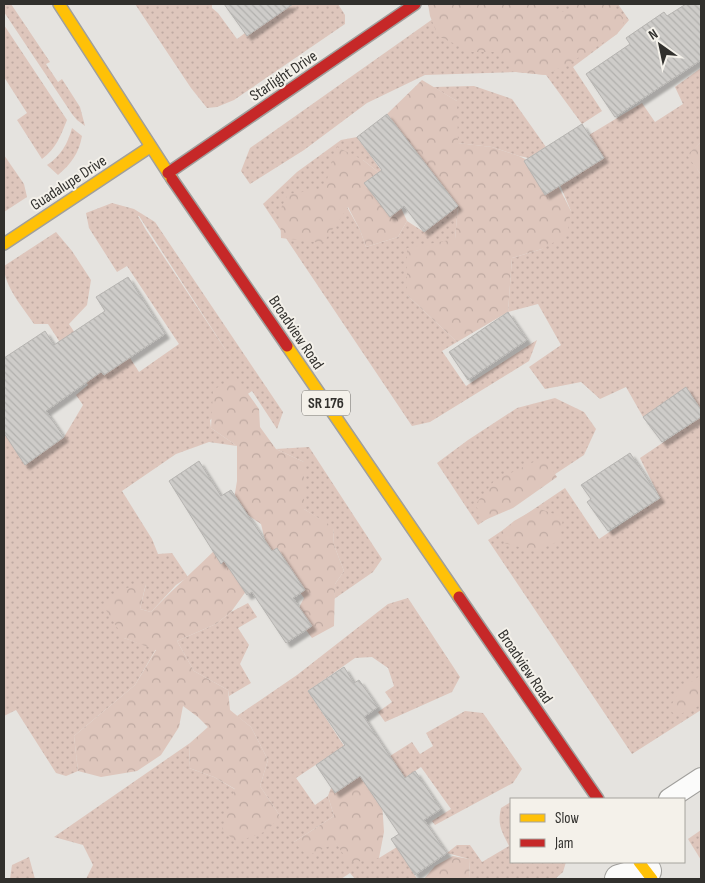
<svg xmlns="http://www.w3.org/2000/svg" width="705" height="883" font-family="'Sofia Sans Condensed',sans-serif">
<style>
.grass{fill:url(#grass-dots);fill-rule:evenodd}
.forest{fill:url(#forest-crowns)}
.building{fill:url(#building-back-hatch);stroke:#b6b4b1;filter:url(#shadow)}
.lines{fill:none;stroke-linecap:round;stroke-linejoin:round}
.lane-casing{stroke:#a09f9c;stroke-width:22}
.street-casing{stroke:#a09f9c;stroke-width:30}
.slow-casing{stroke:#a09f9c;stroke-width:14}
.jam-casing{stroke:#a09f9c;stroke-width:14}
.lane{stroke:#fbfbfa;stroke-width:20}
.street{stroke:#fbfbfa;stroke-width:28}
.slow{stroke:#ffc107;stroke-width:11}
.jam{stroke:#c62828;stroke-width:11}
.labels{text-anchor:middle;stroke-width:4;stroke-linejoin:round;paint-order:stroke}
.shield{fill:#f4f1ea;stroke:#6c6a66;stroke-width:1}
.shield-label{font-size:15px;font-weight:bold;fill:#31302d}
.street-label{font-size:16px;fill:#31302d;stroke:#f4f1ea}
</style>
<defs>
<pattern id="grass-dots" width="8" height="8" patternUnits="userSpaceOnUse" patternTransform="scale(1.25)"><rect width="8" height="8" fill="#dec6bc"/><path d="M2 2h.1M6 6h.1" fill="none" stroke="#bfaaa2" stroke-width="1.8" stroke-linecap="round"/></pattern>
<pattern id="forest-crowns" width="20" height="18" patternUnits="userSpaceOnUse" patternTransform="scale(1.25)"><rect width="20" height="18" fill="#dec6bc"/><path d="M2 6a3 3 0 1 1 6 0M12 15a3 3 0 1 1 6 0" fill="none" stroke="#bfaaa2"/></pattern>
<pattern id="building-back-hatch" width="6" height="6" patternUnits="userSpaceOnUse" patternTransform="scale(1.25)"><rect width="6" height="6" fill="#ceccc9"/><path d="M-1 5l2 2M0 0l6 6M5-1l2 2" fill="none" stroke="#b1b0ad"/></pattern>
<filter id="shadow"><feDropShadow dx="4.5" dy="4.5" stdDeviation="1" flood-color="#0004"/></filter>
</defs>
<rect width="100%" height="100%" fill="#e5e3df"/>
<g class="grass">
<polygon points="4,4 11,4 50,62 46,64 58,82 62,79 80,107 85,126 77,120 72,114 4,12"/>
<polygon points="135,4 212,4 212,8 218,13 237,39 245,33 247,36 293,4 338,4 345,15 345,24 234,100 217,107 207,108 191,88"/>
<polygon points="454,4 618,4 629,20 617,34 573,67 602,111 582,124 546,75 516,72 425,75 367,103 304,150 250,184 241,171 250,148"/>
<path d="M4,25L67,120C61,135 56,149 42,159L17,120L27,113L4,77Z"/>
<polygon points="701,68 701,142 688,155 701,175 701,410 686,388 643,417 626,387 600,399 581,382 545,389 529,367 561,345 538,304 508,312 512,258 542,249 571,211 560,185 589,135 642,103 655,122 683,104 675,87"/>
<polygon points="474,86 512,99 546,147 529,158 519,156 492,147 457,143 457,101 433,87"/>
<path d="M72,128L82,136C79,153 71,164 58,175L47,165C61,156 68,143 72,128Z"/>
<polygon points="357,137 388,180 363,160 322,243 347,207 360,230 366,247 398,237 407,221 424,232 458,206 455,239 407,295 457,342 442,351 466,386 537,340 529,361 430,422 412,426 263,204 297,172 341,140"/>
<polygon points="4,155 24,184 27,197 4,212"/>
<path d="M112,203L134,209L155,222L283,412L277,429L252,391L210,420L211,428L237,446L209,442L176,454L122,491L152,539L158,554L172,553L188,577L176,585L151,612L140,609L146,584L124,638L156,649L135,685L74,736L78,771L66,776L56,773L16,710L4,716V433L25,465L64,437L83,405L76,395L88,385L48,324H34C23,307 4,287 4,266L56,232L72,251L91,280L87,305L69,324L103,375L130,358L139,372L179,344L127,266L117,272L89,228L86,213ZM138,216H139L233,361L146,230Z"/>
<polygon points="555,398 584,412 596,429 584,455 478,525 437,463 468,440 517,408"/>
<polygon points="701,417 701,710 632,754 488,540 565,488 599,539 660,498 640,458"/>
<polygon points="309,447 382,559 373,572 334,599 335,584 344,571 334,545 333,528 304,509 304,462 276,449"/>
<polygon points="408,598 460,677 452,692 385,722 378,712 392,702 385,692 394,686 388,668 372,657 355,658 308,691 344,746 296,778 315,805 328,796 334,816 294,842 336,843 379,858 397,847 417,879 355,879 350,873 341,879 86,879 93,865 83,845 54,837 190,743 189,768 214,777 280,816 260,786 268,760 251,727 237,716 297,675 388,604"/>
<polygon points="248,603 257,617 238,628 249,645 240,664 251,683 229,696 228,690 194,671 177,641 216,624 231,612"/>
<polygon points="465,711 483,713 522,769 513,783 435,825 432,821 451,809 421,767 380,795 390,756 412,742 420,754 433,746 426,733"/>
<path d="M511,802V862H566L563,872L555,879H470L469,859L447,853L457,845H470L482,862L509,846C502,831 497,826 501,808Z"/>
<polygon points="701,830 701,860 688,839"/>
<polygon points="29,857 35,879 10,879 12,865"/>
</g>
<g class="forest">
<polygon points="428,4 548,4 549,7 564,12 578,4 612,4 625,20 617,34 578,58 546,75 516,72 501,52 472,52 438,36 430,16"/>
<polygon points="422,80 457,101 458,143 492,147 519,156 551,172 571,211 567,235 542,249 512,258 508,312 457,342 407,295 407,248 455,239 458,206 387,114"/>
<polygon points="701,142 701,175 687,155"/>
<polygon points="337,147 363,160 388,180 407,221 398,237 366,247 360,230 348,207 323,243 281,238 280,210 288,194 324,189"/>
<polygon points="236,377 259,409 260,427 276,449 304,462 304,509 333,527 334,545 344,571 335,584 334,626 312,638 295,615 304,598 266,544 261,524 233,505 237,481 237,446 211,428 213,390"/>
<polygon points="544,457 557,477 513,508 485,520 475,505 494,481"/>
<polygon points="537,508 563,517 560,541 535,551 504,543 503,530 514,521"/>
<path d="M221,544L252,583L231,612L216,624L177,641L194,671L228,690L230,710L251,727L268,760L260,786L280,816L267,831L237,842L222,830L235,789L214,777L189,768L190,743L208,727L198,717L183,706L179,727L161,755L137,771L101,777L78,771L74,736L135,685L156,650L124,638L104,607L119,590L146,583L140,609L151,612C174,588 198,567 221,544Z"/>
<polygon points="701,675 701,705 676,716 669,709 680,690"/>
<polygon points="354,767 382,802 384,832 379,858 349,863 336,843 307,856 294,842 334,816 328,796 334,780"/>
<polygon points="453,856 469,859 470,879 424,879 435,866"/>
</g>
<g class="building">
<polygon points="224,4 293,4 247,36"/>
<polygon points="686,4 701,4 701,60 615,117 586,74 630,44 626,38 664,12 667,16"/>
<polygon points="387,114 458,206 424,232 404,206 390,217 364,183 382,170 357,137"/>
<polygon points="582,124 604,158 545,195 524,161"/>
<polygon points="128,277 165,334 104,375 101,372 46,411 64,437 25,465 4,433 4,358 45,331 54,345 105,311 96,297"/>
<polygon points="508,312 527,340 468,380 449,352"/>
<polygon points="686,387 701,410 701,417 662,442 643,417"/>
<polygon points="630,453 660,498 608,531 587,502 591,499 581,485"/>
<polygon points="199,461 221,496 231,490 272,551 277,548 305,590 293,598 312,626 286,643 252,592 247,595 224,561 221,564 169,481"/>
<polygon points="344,667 354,683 359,680 378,707 364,717 381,743 405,778 415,771 441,809 424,820 447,853 415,875 391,839 399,834 360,776 335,793 316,765 345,745 308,691"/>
</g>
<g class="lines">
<g class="lane-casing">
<polyline id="lane" points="669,799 701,778"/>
</g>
<g class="street-casing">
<polyline id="street" points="619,879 647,871"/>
</g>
<g class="slow-casing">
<g id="slow">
<polyline points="59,4 172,179"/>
<polyline points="4,244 150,147"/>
<polyline points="287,346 459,597"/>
<polyline points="639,862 652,879"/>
</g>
</g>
<g class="jam-casing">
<g id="jam">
<polyline points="168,173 415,4"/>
<polyline points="172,179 287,346"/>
<polyline points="459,597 598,799"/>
</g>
</g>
<use href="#lane" class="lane"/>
<use href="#street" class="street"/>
<use href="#slow" class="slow"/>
<use href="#jam" class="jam"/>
</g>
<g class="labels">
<rect class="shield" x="302" y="390.5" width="48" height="25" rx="4"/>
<g class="shield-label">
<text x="326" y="408">SR 176</text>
</g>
<g class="street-label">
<text transform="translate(283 75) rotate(-34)" y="6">Starlight Drive</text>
<text transform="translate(68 182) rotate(-33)" y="6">Guadalupe Drive</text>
<text transform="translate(297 332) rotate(56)" y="6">Broadview Road</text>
<text transform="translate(526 666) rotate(56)" y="6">Broadview Road</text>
</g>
</g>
<rect width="705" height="883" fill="none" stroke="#31302d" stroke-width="10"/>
<rect x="510" y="798" width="175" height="65" fill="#f4f1ea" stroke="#a6a49e"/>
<rect x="520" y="814" width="25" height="8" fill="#ffc107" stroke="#a6a49e"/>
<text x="555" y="823" font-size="15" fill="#31302d">Slow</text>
<rect x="520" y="839" width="25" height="8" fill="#c62828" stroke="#a6a49e"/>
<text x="555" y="848" font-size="15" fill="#31302d">Jam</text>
<g transform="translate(660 45) rotate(327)" stroke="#f4f1ea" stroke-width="4" paint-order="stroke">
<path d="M0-4L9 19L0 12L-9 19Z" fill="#31302d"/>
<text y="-8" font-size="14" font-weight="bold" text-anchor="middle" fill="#31302d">N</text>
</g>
</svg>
